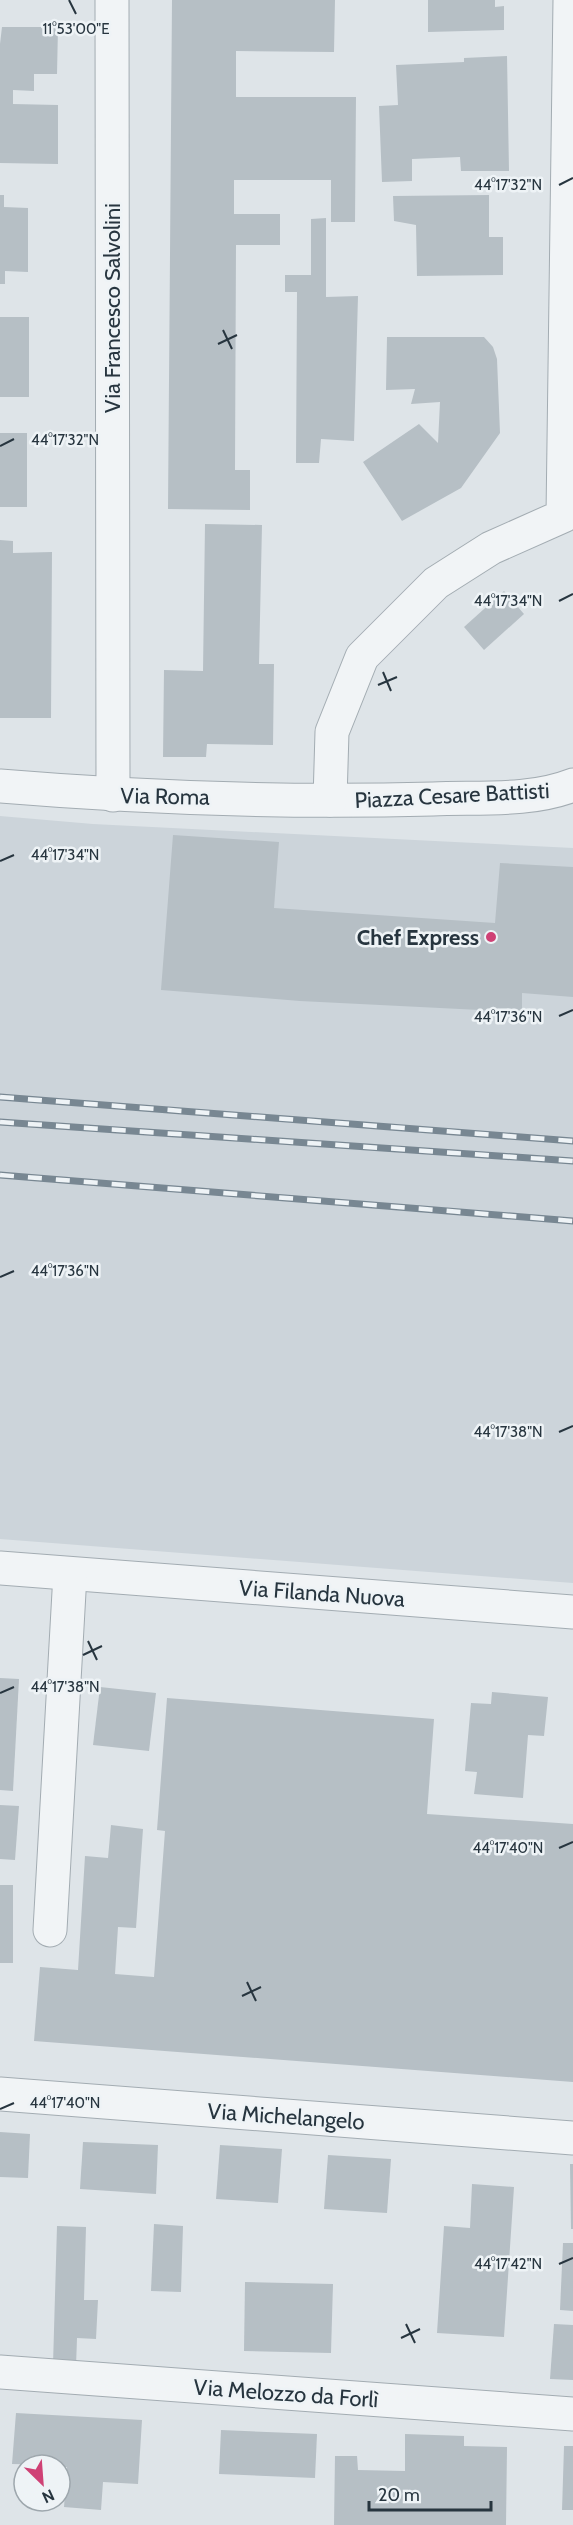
<svg xmlns="http://www.w3.org/2000/svg" width="573" height="2525" font-family="Cabin,sans-serif">
<style>
.built{fill:#ccd4da}
.building{fill:#b6bfc5}
.lines{fill:none;stroke-linecap:round;stroke-linejoin:round}
.minor-casing{stroke:#a3acb2;stroke-width:35}
.minor{stroke:#f1f4f6;stroke-width:33}
.rail-casing{stroke:#788792;stroke-width:7}
.rail{stroke:#eef3f6;stroke-width:4.5;stroke-dasharray:14;stroke-linecap:butt}
.ticks{fill:none;stroke:#27353f;stroke-width:2}
.poi-dot{fill:#cf4175;stroke:#eef3f6;stroke-width:2}
.labels{text-anchor:middle;stroke-width:5;stroke-linejoin:round;paint-order:stroke}
.street-label{font-size:22px;fill:#27353f;stroke:#eef3f6}
.poi-label{font-size:22px;font-weight:bold;fill:#27353f;stroke:#eef3f6;text-anchor:end}
.ticks-label{font-size:15px;text-anchor:middle;fill:#27353f;stroke:#eef3f6;stroke-width:5;stroke-linejoin:round;paint-order:stroke}
</style>
<rect width="100%" height="100%" fill="#dee4e8"/>
<polygon class="built" points="0,816 93,824 573,848 573,1583 0,1539"/>
<g class="building">
<polygon points="172,0 335,0 334,52 236,51 236,97 356,97 355,222 331,222 331,180 234,180 234,214 280,214 280,245 236,245 235,470 250,470 250,510 168,509"/>
<polygon points="428,0 495,0 495,7 504,6 504,30 428,32"/>
<polygon points="2,27 58,27 57,74 34,74 34,91 13,90 13,104 58,105 58,164 0,163 0,44"/>
<polygon points="507,56 509,171 461,171 460,157 412,159 412,181 382,182 379,106 398,105 396,65 464,62 464,58"/>
<polygon points="0,195 4,195 4,207 28,208 28,272 5,271 5,284 0,284"/>
<polygon points="489,195 489,237 503,237 503,275 417,276 416,225 394,221 393,196"/>
<polygon points="326,218 326,297 358,296 354,441 321,439 319,463 296,463 297,292 285,292 285,275 311,275 311,219"/>
<rect x="0" y="317" width="29" height="80"/>
<polygon points="387,337 484,337 493,347 497,359 500,433 461,488 402,521 363,462 419,424 438,443 440,402 411,404 415,389 386,390"/>
<rect x="0" y="433" width="27" height="74"/>
<polygon points="205,524 262,525 259,664 274,664 273,745 207,744 206,757 163,757 164,670 203,671"/>
<polygon points="0,540 13,541 13,553 52,552 51,718 0,718"/>
<polygon points="504,591 524,614 484,650 464,627"/>
<polygon points="173,835 279,842 274,908 495,923 500,863 573,867 573,997 522,993 522,1012 300,1001 161,990"/>
<polygon points="0,1678 19,1679 13,1791 0,1790"/>
<polygon points="100,1687 156,1693 149,1751 93,1745"/>
<polygon points="492,1692 548,1697 544,1736 528,1735 523,1798 474,1794 477,1772 465,1771 471,1703 491,1704"/>
<polygon points="167,1698 434,1719 427,1814 573,1824 573,2082 34,2041 40,1967 78,1970 85,1856 108,1858 111,1825 143,1829 136,1928 118,1927 115,1974 154,1977 165,1831 157,1830"/>
<polygon points="0,1805 19,1806 15,1860 0,1859"/>
<rect x="0" y="1885" width="13" height="78"/>
<polygon points="0,2132 30,2134 28,2178 0,2177"/>
<polygon points="83,2142 158,2145 156,2194 80,2189"/>
<polygon points="220,2145 282,2149 278,2203 216,2199"/>
<polygon points="328,2155 391,2159 387,2213 324,2209"/>
<polygon points="570,2164 573,2164 573,2229 571,2229"/>
<polygon points="472,2184 514,2187 504,2337 437,2333 444,2226 470,2228"/>
<polygon points="154,2224 183,2226 181,2292 151,2291"/>
<polygon points="57,2226 86,2227 84,2300 98,2300 96,2339 77,2338 76,2367 53,2365"/>
<polygon points="563,2243 573,2243 573,2311 560,2310"/>
<polygon points="245,2282 333,2284 331,2353 244,2351"/>
<polygon points="554,2324 573,2325 573,2380 550,2379"/>
<polygon points="16,2413 142,2420 138,2484 103,2482 101,2510 64,2507 67,2467 60,2467 60,2465 12,2464"/>
<polygon points="221,2430 317,2434 315,2478 219,2474"/>
<polygon points="405,2434 464,2436 464,2446 507,2447 506,2525 334,2525 335,2456 357,2456 358,2470 405,2471"/>
<polygon points="564,2446 573,2446 573,2510 562,2510"/>
</g>
<g class="lines">
<g class="minor-casing">
<g id="minor">
<polyline points="112,0 113,795"/>
<path d="M0,786C144,798 289,803 433,799C478,797 530,802 573,785"/>
<polyline points="330,800 332,732 362,657 436,583 491,548 563,516 570,0"/>
<polyline points="0,1568 573,1612"/>
<polyline points="50,1930 70,1574"/>
<polyline points="0,2094 573,2138"/>
<polyline points="0,2372 573,2414"/>
</g>
</g>
<use href="#minor" class="minor"/>
<g class="rail-casing">
<g id="rail">
<polyline points="0,1097 573,1141"/>
<polyline points="0,1122 573,1161"/>
<polyline points="0,1175 573,1221"/>
</g>
</g>
<use href="#rail" class="rail"/>
</g>
<path class="ticks" d="M69,0L76,14M559,185L573,178M223,330L232,349M218,344L237,335M0,446L14,439M559,601L573,594M383,672L391,691M378,685L397,677M0,861L14,855M559,1016L573,1010M0,1277L14,1271M559,1432L573,1426M88,1641L97,1660M83,1655L102,1646M0,1693L14,1687M559,1848L573,1842M247,1982L256,2001M242,1996L261,1987M0,2109L14,2103M559,2264L573,2258M406,2324L415,2343M401,2338L420,2329"/>
<circle class="poi-dot" cx="491" cy="937" r="6"/>
<g class="labels">
<g class="street-label">
<text transform="translate(112 308) rotate(-90)" y="8">Via Francesco Salvolini</text>
<text transform="translate(452 795) rotate(-3)" y="8">Piazza Cesare Battisti</text>
<text transform="translate(165 796) rotate(1)" y="8">Via Roma</text>
<text transform="translate(322 1593) rotate(4)" y="8">Via Filanda Nuova</text>
<text transform="translate(286 2116) rotate(4)" y="8">Via Michelangelo</text>
<text transform="translate(286 2393) rotate(4)" y="8">Via Melozzo da Forlì</text>
</g>
<g class="poi-label">
<text x="479" y="945">Chef Express</text>
</g>
</g>
<g class="ticks-label">
<text x="76" y="34">11°53'00"E</text>
<text x="508" y="190">44°17'32"N</text>
<text x="65" y="445">44°17'32"N</text>
<text x="508" y="606">44°17'34"N</text>
<text x="65" y="860">44°17'34"N</text>
<text x="508" y="1022">44°17'36"N</text>
<text x="65" y="1276">44°17'36"N</text>
<text x="508" y="1437">44°17'38"N</text>
<text x="65" y="1692">44°17'38"N</text>
<text x="508" y="1853">44°17'40"N</text>
<text x="65" y="2108">44°17'40"N</text>
<text x="508" y="2269">44°17'42"N</text>
</g>
<g transform="translate(42 2483) rotate(155)"><circle r="28" fill="#eef3f6" stroke="#9ea7ad" stroke-width="1.5"/>
<path d="M0-4.5L10 22L0 15L-10 22Z" fill="#cf4175"/>
<text y="-9" font-size="16" font-weight="bold" text-anchor="middle" fill="#27353f">N</text>
</g>
<path d="M369 2501v9h122v-9" fill="none" stroke="#27353f" stroke-width="3"/>
<text x="378" y="2501" font-size="18" fill="#27353f" stroke="#eef3f6" stroke-width="4.5" paint-order="stroke">20 m</text>
</svg>
